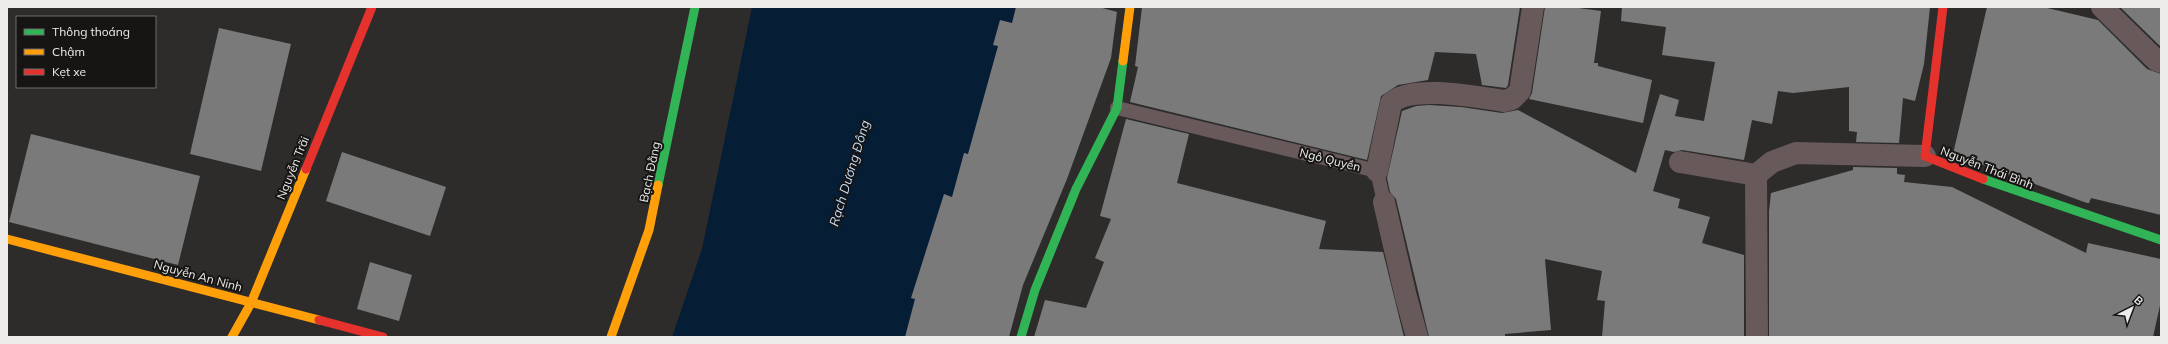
<svg xmlns="http://www.w3.org/2000/svg" width="2168" height="344" font-family="Mulish,sans-serif">
<style>
.water{fill:#061d36}
.building{fill:#7b7a7b}
.lines{fill:none;stroke-linecap:round;stroke-linejoin:round}
.lane{stroke:#68595b;stroke-width:14}
.street{stroke:#68595b;stroke-width:22}
.fast{stroke:#30b455;stroke-width:9}
.slow{stroke:#ff9f0a;stroke-width:9}
.jam{stroke:#e5322d;stroke-width:9}
.labels{text-anchor:middle;stroke-width:4;stroke-linejoin:round;paint-order:stroke}
.street-label{font-size:12px;fill:#edecea;stroke:#161514}
.water-label{font-size:13px;font-style:italic;fill:#c3dfff;stroke:#161514}
</style>
<rect width="100%" height="100%" fill="#2d2c2b"/>
<polygon class="water" points="752,7 1025,7 948,337 672,337 702,249"/>
<g class="building">
<polygon points="1016,7 1099,7 1117,12 1111,58 1067,179 1023,285 1009,337 905,337 915,299 911,298 944,194 952,197 964,153 968,154 998,46 993,45 1000,20 1012,23"/>
<polygon points="1142,7 1520,7 1508,85 1506,88 1482,85 1476,54 1435,52 1428,80 1398,85 1381,96 1367,160 1130,102 1138,67 1135,66"/>
<polygon points="1545,7 1571,7 1601,11 1594,63 1598,63 1598,66 1652,80 1643,123 1529,99 1532,93"/>
<polygon points="1622,7 1930,7 1924,64 1915,101 1903,98 1899,143 1856,142 1857,132 1849,131 1849,87 1793,93 1778,91 1772,124 1752,120 1744,160 1682,150 1674,152 1665,150 1653,191 1680,199 1678,208 1710,217 1702,243 1744,255 1744,337 1602,337 1605,301 1597,300 1602,271 1545,259 1551,330 1505,334 1505,337 1429,337 1396,199 1390,192 1387,178 1402,111 1416,106 1429,105 1461,107 1502,113 1518,110 1636,173 1660,94 1679,100 1675,116 1704,121 1715,62 1662,55 1666,27 1621,21"/>
<polygon points="1987,7 2043,7 2098,20 2147,69 2161,74 2161,215 2091,198 2089,203 2087,203 1953,154"/>
<polygon points="2120,7 2161,7 2161,47"/>
<polygon points="219,28 291,44 261,171 190,154"/>
<polygon points="1126,119 1189,134 1177,183 1326,221 1319,249 1383,252 1404,337 1034,337 1045,300 1086,308 1104,262 1095,258 1111,219 1100,216"/>
<polygon points="31,134 200,176 178,265 9,222"/>
<polygon points="342,152 446,187 430,236 326,201"/>
<polygon points="1853,167 1897,168 1897,174 1905,175 1904,182 1952,187 2086,253 2088,243 2161,259 2161,301 2153,337 1769,337 1769,211 1771,193 1853,170"/>
<polygon points="370,262 412,275 399,321 357,309"/>
</g>
<g class="lines">
<polyline class="lane" points="1117,108 1377,171 1384,202"/>
<g class="street">
<polyline points="2102,7 2156,60 2161,62"/>
<polyline points="1680,162 1756,175"/>
<path d="M1377,171L1391,103C1412,84 1477,97 1504,101L1512,99L1520,91L1533,7"/>
<polyline points="1384,202 1406,297 1417,337"/>
<polyline points="1757,337 1756,175 1772,162 1796,153 1925,156"/>
</g>
<g class="fast">
<polyline points="1983,179 2161,240"/>
<polyline points="658,185 695,7"/>
<polyline points="1021,337 1035,290 1076,189 1117,108 1123,61"/>
</g>
<g class="slow">
<polyline points="1123,61 1130,7"/>
<polyline points="7,239 319,320"/>
<polyline points="232,337 251,303 306,169"/>
<polyline points="611,337 649,230 658,185"/>
</g>
<g class="jam">
<polyline points="1943,7 1925,156 1983,179"/>
<polyline points="306,169 372,7"/>
<polyline points="319,320 383,337"/>
</g>
</g>
<g class="labels">
<g class="street-label">
<text transform="translate(1330 160) rotate(14)" y="4">Ngô Quyền</text>
<text transform="translate(293 168) rotate(-68)" y="4">Nguyễn Trãi</text>
<text transform="translate(1987 168) rotate(21)" y="4">Nguyễn Thái Bình</text>
<text transform="translate(650 172) rotate(-78)" y="4">Bạch Đằng</text>
<text transform="translate(198 276) rotate(15)" y="4">Nguyễn An Ninh</text>
</g>
<g class="water-label">
<text transform="translate(849 173) rotate(-73)" y="5">Rạch Dương Đông</text>
</g>
</g>
<rect width="2168" height="344" fill="none" stroke="#edecea" stroke-width="16"/>
<rect x="16" y="16" width="140" height="72" fill="#161514" stroke="#6c6b6a"/>
<rect x="24" y="29" width="20" height="6" fill="#30b455" stroke="#6c6b6a"/>
<text x="52" y="36" font-size="12" fill="#edecea">Thông thoáng</text>
<rect x="24" y="49" width="20" height="6" fill="#ff9f0a" stroke="#6c6b6a"/>
<text x="52" y="56" font-size="12" fill="#edecea">Chậm</text>
<rect x="24" y="69" width="20" height="6" fill="#e5322d" stroke="#6c6b6a"/>
<text x="52" y="76" font-size="12" fill="#edecea">Kẹt xe</text>
<g transform="translate(2132 308) rotate(42)" stroke="#161514" stroke-width="3" paint-order="stroke">
<path d="M0-3L7 15L0 10L-7 15Z" fill="#edecea"/>
<text y="-6" font-size="11" font-weight="bold" text-anchor="middle" fill="#edecea">B</text>
</g>
</svg>
